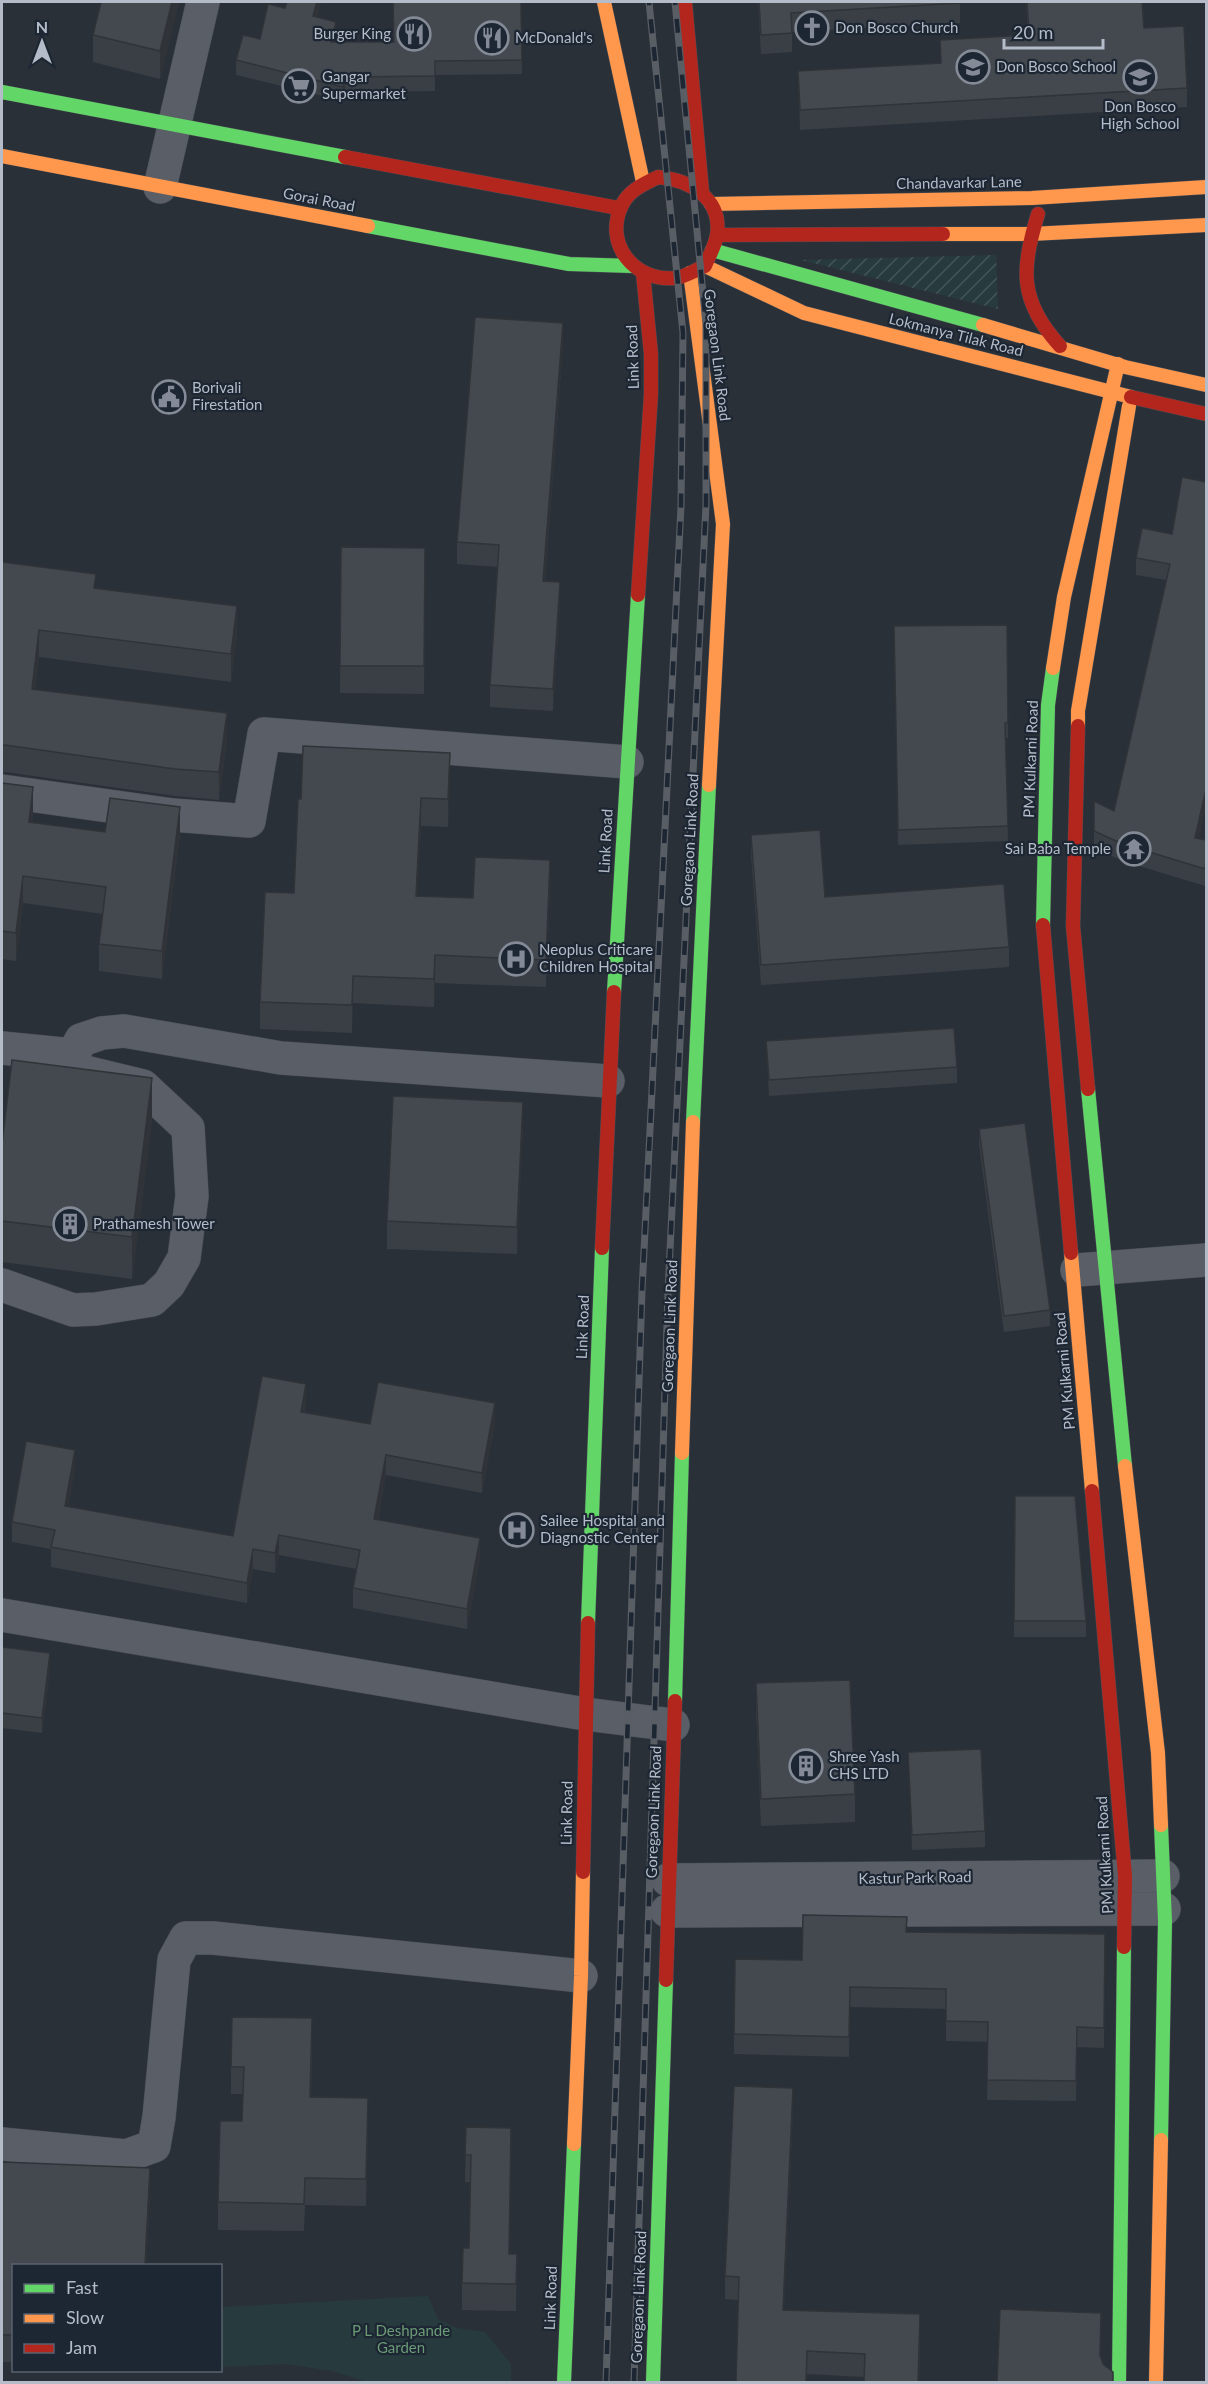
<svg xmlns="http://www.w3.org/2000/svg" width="1208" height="2384" font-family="Lato,sans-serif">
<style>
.park{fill:#273a3e}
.garden{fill:url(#garden-furrows)}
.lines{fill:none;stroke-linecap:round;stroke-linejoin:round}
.street-casing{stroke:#484c53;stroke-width:34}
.fast-casing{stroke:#484c53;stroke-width:15}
.slow-casing{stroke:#484c53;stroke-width:15}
.jam-casing{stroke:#484c53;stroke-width:15}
.street{stroke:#5a5e66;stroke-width:33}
.fast{stroke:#63d668;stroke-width:14}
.slow{stroke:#ff974d;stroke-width:14}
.jam{stroke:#b3261e;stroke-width:14}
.rail-casing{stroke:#595d64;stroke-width:7}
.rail{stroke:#1d2633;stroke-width:4.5;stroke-dasharray:14;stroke-linecap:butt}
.wall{fill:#3a3f45}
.shaded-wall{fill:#303338}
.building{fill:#444950;stroke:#303338;stroke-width:1.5}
.labels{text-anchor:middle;stroke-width:4.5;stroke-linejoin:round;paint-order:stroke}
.poi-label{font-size:15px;fill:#b4bcc9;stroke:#1d2633;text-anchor:start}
.street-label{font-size:15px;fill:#b4bcc9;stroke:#1d2633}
.park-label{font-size:15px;fill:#6b9a76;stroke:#1d2633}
</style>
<defs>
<pattern id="garden-furrows" width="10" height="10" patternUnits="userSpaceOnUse" patternTransform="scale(1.5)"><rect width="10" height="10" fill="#273a3e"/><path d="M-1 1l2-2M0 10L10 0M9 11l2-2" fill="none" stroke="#445559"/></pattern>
</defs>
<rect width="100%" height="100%" fill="#2a3038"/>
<polygon class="park" points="428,2296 438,2319 457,2328 485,2332 511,2364 511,2382 367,2382 332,2371 287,2364 221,2367 221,2307"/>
<polygon class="garden" points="996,255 998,309 801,260"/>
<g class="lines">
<g class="street-casing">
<g id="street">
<polyline points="160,187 203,2"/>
<polyline points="2,791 173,815 249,821 264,734 627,762"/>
<polyline points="2,1048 73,1055"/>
<polyline points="1077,1270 1206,1260"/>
<polyline points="2,1285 73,1310 96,1309 152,1300 169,1284 184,1258 192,1196 188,1128 143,1086 77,1070 73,1055 81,1040 102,1033 124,1031 281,1058 608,1081"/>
<polyline points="2,1615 585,1714 673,1725"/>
<polyline points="668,1880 1163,1876"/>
<polyline points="667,1911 1164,1909"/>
<polyline points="2,2144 126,2156 154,2146 159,2117 174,1960 186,1938 213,1938 581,1976"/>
</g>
</g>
<g class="fast-casing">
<g id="fast">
<polyline points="2,92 345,157"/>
<polyline points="368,226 569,264 632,266"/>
<polyline points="712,250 983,325"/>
<polyline points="1043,925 1048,705 1053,668"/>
<polyline points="614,992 638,595"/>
<polyline points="1088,1089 1125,1466"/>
<polyline points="693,1122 709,785"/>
<polyline points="588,1623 602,1248"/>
<polyline points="675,1701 682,1453"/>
<polyline points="1161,2140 1165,1921 1161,1825"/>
<polyline points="564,2382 574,2144"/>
<polyline points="653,2382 666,1980"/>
<polyline points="1119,2382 1124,1947"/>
</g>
</g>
<g class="slow-casing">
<g id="slow">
<polyline points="604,2 643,182"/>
<polyline points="2,156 368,226"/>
<polyline points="711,204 1032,198 1206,187"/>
<polyline points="943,234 1031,234 1206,225"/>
<polyline points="705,266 804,313 1131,397"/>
<polyline points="690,273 723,524 709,785"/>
<polyline points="983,325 1125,367 1206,385"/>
<polyline points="1053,668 1064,597 1118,364"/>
<polyline points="1078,726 1078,711 1129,406"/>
<polyline points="1071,1253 1092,1491"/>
<polyline points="682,1453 693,1122"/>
<polyline points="1125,1466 1158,1753 1161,1825"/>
<polyline points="574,2144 581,1976 583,1872"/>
<polyline points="1156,2382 1161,2140"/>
</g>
</g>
<g class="jam-casing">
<g id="jam">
<polyline points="685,2 702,191"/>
<polyline points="345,157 618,208"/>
<path d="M658,177C690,180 722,198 717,235C715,246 709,256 705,266C695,270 685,277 675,278C634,282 603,243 622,205C629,190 644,184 658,177Z"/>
<path d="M1038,214C1021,270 1019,301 1060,346"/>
<polyline points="717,235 943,234"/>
<polyline points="1131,397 1206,414"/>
<polyline points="638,595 651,394 651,354 643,273"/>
<polyline points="1078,726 1073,926 1088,1089"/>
<polyline points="1043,925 1071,1253"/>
<polyline points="602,1248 614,992"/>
<polyline points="1092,1491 1125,1876 1124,1947"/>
<polyline points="583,1872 588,1623"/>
<polyline points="666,1980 675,1701"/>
</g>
</g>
<use href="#street" class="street"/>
<use href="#fast" class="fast"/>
<use href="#slow" class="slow"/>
<use href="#jam" class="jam"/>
<g class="rail-casing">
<g id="rail">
<polyline points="606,2382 642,1291 681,506 683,333 649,2"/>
<polyline points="634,2382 668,1292 706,504 706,325 675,2"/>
</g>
</g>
<use href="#rail" class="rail"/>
</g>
<g class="wall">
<polygon points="101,2 179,2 160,79 93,62 93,35"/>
<polygon points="287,2 321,2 317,17 336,36 335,42 393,42 521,2 522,74 435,75 435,91 345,92 343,101 236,75 236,60 260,39 285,8"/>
<polygon points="758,2 960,2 960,23 792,32 792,52 761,54"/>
<polygon points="1026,2 1142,2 1144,28 1187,88 1187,107 800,130 798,71 940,63 940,40 1028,35"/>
<polygon points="563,345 545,581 560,604 553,711 490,707 490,685 498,567 457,564 457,542"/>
<polygon points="1172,534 1199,839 1206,840 1205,886 1123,861 1094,848 1094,801 1114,811 1166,580 1136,575 1136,558"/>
<polygon points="341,547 425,548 424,694 340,693"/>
<polygon points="2,562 96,588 237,634 231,682 39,657 35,690 227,741 219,800 175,796 5,772 2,773"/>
<polygon points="1007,625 1008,738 1005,738 1008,841 898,845 894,626"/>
<polygon points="450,780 448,827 421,826 417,896 473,898 550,887 546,987 435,983 434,1007 353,1003 352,1033 260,1029 260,1002 294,893 301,799"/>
<polygon points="2,783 33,814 32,823 105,832 180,834 162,979 99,971 99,944 103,914 23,903 16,961 2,959"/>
<polygon points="751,835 825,897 1009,947 1009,967 761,985 751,855"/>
<polygon points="766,1041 957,1067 957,1083 769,1096"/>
<polygon points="152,1120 132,1279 2,1262 2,1144"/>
<polygon points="523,1129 517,1254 387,1249 387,1221"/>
<polygon points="979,1129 1050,1310 1050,1326 1004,1332 979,1144"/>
<polygon points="306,1404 305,1412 370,1424 495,1423 482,1493 386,1475 378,1520 480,1558 467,1629 353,1608 353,1588 357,1569 279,1555 275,1573 253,1569 247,1603 51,1567 51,1549 12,1542 12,1522 75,1470 68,1507 233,1536"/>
<polygon points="1015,1496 1086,1621 1086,1637 1014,1637"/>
<polygon points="2,1647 50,1669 42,1733 2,1728"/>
<polygon points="756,1683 855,1794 855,1822 761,1826 756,1711"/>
<polygon points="908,1752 985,1831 985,1847 912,1850"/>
<polygon points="907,1932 1105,1934 1104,2048 1077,2047 1076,2101 987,2100 988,2042 946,2041 946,2009 850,2007 849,2057 734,2054 734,2034 802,1960"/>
<polygon points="312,2046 311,2097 368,2126 366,2206 305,2205 304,2231 218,2230 218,2202 242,2121 243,2094 231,2094 231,2067"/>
<polygon points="793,2111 784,2310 920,2337 919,2382 864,2382 864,2377 807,2374 738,2300 725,2299 725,2276"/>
<polygon points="466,2127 511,2155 509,2254 517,2254 516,2311 462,2310 462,2283 469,2248 470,2182 465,2182"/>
<polygon points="2,2162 150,2196 146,2265 14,2265 13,2362 2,2362"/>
</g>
<g class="shaded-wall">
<polygon points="172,2 179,2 160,79 160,51"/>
<polygon points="317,2 321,2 313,30 313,16"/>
<polygon points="336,22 336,36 331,56 331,42"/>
<polygon points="345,77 345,92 343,101 343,87"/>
<polygon points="563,323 563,345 543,603 543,581"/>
<polygon points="560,582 560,604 553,711 553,689"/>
<polygon points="237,606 237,634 231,682 231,654"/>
<polygon points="39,630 39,657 32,717 32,689"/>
<polygon points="227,713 227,741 219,800 219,772"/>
<polygon points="450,753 450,780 448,827 448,799"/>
<polygon points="33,787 33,814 29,850 29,822"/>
<polygon points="1206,789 1206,806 1195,856 1195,838"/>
<polygon points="421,798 421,826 416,923 416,896"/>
<polygon points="180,807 180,834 162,979 162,951"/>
<polygon points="550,860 550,887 546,987 546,960"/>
<polygon points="1206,863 1206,880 1205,886 1205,869"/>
<polygon points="23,876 23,903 16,961 16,933"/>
<polygon points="435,955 435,983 434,1007 434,979"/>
<polygon points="353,976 353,1003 352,1033 352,1005"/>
<polygon points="152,1078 152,1120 132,1279 132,1237"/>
<polygon points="523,1102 523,1129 517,1254 517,1227"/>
<polygon points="306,1384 306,1404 301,1432 301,1412"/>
<polygon points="495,1403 495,1423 482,1493 482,1473"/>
<polygon points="75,1450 75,1470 65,1526 65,1506"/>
<polygon points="386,1455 386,1475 374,1539 374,1519"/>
<polygon points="279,1535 279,1555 275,1573 275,1553"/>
<polygon points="480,1538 480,1558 467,1629 467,1609"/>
<polygon points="253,1549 253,1569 247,1603 247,1583"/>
<polygon points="50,1653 50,1669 42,1733 42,1718"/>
<polygon points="793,2088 793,2111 783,2333 783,2310"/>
<polygon points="368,2098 368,2126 366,2206 366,2179"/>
<polygon points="150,2168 150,2196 146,2265 145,2265"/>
</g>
<g class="building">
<polygon points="101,2 172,2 160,51 93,35"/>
<polygon points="287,2 317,2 313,16 336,22 331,42 394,42 393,2 521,2 522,60 435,61 435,76 345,77 343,87 236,60 243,35 260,39 268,4 285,8"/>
<polygon points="759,2 960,2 960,3 791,13 792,33 761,35"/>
<polygon points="1027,2 1142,2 1144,28 1184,26 1187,88 800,110 798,71 941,63 940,40 1029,35"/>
<polygon points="475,317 563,323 543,581 560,582 553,689 490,685 499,545 457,542"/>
<polygon points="1182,477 1206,482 1206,789 1195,838 1206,840 1206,863 1205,869 1123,844 1094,831 1094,801 1114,811 1170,564 1136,558 1142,528 1172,534"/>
<polygon points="341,547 425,548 424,666 340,666"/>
<polygon points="2,562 96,574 94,588 237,606 231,654 39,630 32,689 227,713 219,772 175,769 5,745 2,746"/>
<polygon points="1007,625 1008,722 1005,723 1008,826 898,830 894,626"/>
<polygon points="303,746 450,753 448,799 421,798 416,896 473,898 475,857 550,860 546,960 435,955 434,979 353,976 352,1005 260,1002 265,892 294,893 298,799 301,799"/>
<polygon points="2,783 33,787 29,822 105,832 110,798 180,807 162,951 99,944 106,887 23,876 16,933 2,931"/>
<polygon points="820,830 825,897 1004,884 1009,947 761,965 751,835"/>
<polygon points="954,1028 957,1067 769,1080 766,1041"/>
<polygon points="12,1060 152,1078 132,1237 2,1221 2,1144"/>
<polygon points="393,1096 523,1102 517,1227 387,1221"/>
<polygon points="1025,1123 1050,1310 1004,1316 979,1129"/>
<polygon points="262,1376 306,1384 301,1412 370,1424 378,1382 495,1403 482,1473 386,1455 374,1519 480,1538 467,1609 353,1588 360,1550 279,1535 275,1553 253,1549 247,1583 51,1547 55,1530 12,1522 26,1441 75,1450 65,1506 233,1536"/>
<polygon points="1015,1496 1075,1496 1086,1621 1014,1621"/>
<polygon points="2,1647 50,1653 42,1718 2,1713"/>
<polygon points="850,1680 855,1794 761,1799 756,1683"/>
<polygon points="981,1749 985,1831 912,1835 908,1752"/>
<polygon points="803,1915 907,1917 906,1932 1105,1934 1104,2028 1077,2027 1076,2081 987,2080 988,2022 946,2021 946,1989 850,1987 849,2037 734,2034 735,1959 802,1960"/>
<polygon points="232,2017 312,2018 310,2097 368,2098 366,2179 305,2178 304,2204 218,2202 220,2121 242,2121 244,2067 231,2067"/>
<polygon points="734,2086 793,2088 783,2310 920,2314 918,2382 864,2382 865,2354 807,2351 806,2382 736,2382 739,2277 725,2276"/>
<polygon points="466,2127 511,2128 509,2254 517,2254 516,2284 462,2283 463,2248 469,2248 471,2155 465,2155"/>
<polygon points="2,2162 150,2168 145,2265 14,2265 13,2335 2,2335"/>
<polygon points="1000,2309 1101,2313 1100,2355 1103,2364 1113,2372 1113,2382 997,2382"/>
</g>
<defs>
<g id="church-ring" transform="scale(1.725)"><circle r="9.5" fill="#1d2633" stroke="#848b96" stroke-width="1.5"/><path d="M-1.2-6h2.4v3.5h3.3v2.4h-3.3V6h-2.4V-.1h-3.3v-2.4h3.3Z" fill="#848b96"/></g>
<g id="restaurant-ring" transform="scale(1.725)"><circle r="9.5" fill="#1d2633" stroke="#848b96" stroke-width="1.5"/><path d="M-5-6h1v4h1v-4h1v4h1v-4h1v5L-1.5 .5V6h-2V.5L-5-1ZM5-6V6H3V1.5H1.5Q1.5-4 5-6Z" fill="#848b96"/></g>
<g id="school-ring" transform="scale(1.725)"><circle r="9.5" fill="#1d2633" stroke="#848b96" stroke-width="1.5"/><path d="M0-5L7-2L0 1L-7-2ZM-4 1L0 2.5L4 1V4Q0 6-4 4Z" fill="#848b96"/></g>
<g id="supermarket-ring" transform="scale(1.725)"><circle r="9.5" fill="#1d2633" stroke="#848b96" stroke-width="1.5"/><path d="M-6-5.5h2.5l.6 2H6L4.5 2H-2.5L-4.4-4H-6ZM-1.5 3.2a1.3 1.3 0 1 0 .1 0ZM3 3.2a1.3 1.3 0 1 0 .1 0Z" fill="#848b96"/></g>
<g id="civic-ring" transform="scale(1.725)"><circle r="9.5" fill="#1d2633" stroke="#848b96" stroke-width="1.5"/><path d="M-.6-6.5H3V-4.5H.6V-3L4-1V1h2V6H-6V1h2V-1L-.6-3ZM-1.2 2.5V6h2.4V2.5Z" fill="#848b96"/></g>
<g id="temple-ring" transform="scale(1.725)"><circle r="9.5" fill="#1d2633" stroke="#848b96" stroke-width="1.5"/><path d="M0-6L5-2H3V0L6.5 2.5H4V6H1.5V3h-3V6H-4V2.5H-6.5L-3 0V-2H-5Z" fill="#848b96"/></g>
<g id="hospital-ring" transform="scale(1.725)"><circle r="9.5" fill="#1d2633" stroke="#848b96" stroke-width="1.5"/><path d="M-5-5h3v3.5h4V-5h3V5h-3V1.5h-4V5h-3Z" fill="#848b96"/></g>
<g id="building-ring" transform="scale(1.725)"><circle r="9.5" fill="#1d2633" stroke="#848b96" stroke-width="1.5"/><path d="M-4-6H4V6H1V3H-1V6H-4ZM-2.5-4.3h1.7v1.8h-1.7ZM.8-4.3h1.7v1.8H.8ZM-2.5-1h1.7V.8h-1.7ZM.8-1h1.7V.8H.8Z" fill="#848b96"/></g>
</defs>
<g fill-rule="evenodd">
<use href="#church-ring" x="812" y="28"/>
<use href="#restaurant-ring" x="414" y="34"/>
<use href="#restaurant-ring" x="492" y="38"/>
<use href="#school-ring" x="973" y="67"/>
<use href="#school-ring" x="1140" y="77"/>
<use href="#supermarket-ring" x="299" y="86"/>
<use href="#civic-ring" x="169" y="397"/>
<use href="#temple-ring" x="1134" y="849"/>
<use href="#hospital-ring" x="516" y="959"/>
<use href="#building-ring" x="70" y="1224"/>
<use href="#hospital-ring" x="517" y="1530"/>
<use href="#building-ring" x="806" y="1766"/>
</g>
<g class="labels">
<g class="poi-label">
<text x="835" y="33">Don Bosco Church</text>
<text x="391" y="39" text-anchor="end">Burger King</text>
<text x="515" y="43">McDonald's</text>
<text x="996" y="72">Don Bosco School</text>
<text x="322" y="82">Gangar<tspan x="322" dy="17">Supermarket</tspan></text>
<text x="1140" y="112" text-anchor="middle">Don Bosco<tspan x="1140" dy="17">High School</tspan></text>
<text x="192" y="393">Borivali<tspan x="192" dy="17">Firestation</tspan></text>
<text x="1111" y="854" text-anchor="end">Sai Baba Temple</text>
<text x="539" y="955">Neoplus Criticare<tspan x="539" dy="17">Children Hospital</tspan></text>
<text x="93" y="1229">Prathamesh Tower</text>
<text x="540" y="1526">Sailee Hospital and<tspan x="540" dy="17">Diagnostic Center</tspan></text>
<text x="829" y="1762">Shree Yash<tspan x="829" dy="17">CHS LTD</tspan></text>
</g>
<g class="street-label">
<text transform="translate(959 183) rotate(-1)" y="5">Chandavarkar Lane</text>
<text transform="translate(319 200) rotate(11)" y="5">Gorai Road</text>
<text transform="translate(956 335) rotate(14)" y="5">Lokmanya Tilak Road</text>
<text transform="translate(717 355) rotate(83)" y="5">Goregaon Link Road</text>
<text transform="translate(633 357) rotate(-92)" y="5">Link Road</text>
<text transform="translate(1031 759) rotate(-88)" y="5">PM Kulkarni Road</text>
<text transform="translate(690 840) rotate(-87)" y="5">Goregaon Link Road</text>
<text transform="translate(606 841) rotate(-87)" y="5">Link Road</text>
<text transform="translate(670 1326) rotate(-88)" y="5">Goregaon Link Road</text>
<text transform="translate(583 1327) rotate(-88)" y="5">Link Road</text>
<text transform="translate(1065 1371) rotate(-95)" y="5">PM Kulkarni Road</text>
<text transform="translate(654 1812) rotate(-88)" y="5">Goregaon Link Road</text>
<text transform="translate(567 1813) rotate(-89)" y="5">Link Road</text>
<text transform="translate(1105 1855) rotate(-93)" y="5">PM Kulkarni Road</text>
<text transform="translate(915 1878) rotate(-1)" y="5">Kastur Park Road</text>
<text transform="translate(639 2297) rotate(-88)" y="5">Goregaon Link Road</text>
<text transform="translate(551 2298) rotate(-88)" y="5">Link Road</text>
</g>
<g class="park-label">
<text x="401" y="2336">P L Deshpande<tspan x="401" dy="17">Garden</tspan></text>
</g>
</g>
<rect width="1208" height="2384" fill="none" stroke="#b4bcc9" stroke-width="6"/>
<rect x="12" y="2264" width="210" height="108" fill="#1d2633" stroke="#59626f" stroke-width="1.5"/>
<rect x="24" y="2284" width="30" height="9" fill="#63d668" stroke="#59626f" stroke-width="1.5"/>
<text x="66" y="2294" font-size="18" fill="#b4bcc9">Fast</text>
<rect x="24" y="2314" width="30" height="9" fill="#ff974d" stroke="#59626f" stroke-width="1.5"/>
<text x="66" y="2324" font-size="18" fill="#b4bcc9">Slow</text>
<rect x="24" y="2344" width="30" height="9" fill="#b3261e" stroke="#59626f" stroke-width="1.5"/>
<text x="66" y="2354" font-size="18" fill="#b4bcc9">Jam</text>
<g transform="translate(42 42)" stroke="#1d2633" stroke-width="4.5" paint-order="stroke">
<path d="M0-4.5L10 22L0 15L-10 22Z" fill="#b4bcc9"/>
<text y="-9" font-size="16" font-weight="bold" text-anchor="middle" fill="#b4bcc9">N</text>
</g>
<path d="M1004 39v9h99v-9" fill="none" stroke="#b4bcc9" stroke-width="3"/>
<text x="1013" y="39" font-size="18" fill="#b4bcc9" stroke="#1d2633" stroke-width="4.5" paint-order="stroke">20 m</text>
</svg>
